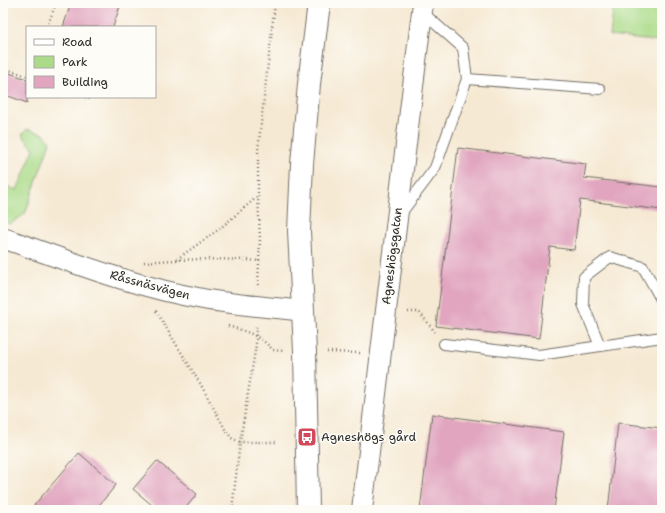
<svg xmlns="http://www.w3.org/2000/svg" width="665" height="513" font-family="'Shantell Sans',sans-serif">
<style>
.green{fill:#abdb89;stroke:#6b835a}
.building{fill:#e1a5bf}
.lines{fill:none;stroke-linecap:round;stroke-linejoin:round}
.service-casing{stroke:#726e66;stroke-width:12}
.minor-casing{stroke:#726e66;stroke-width:22}
.tertiary-casing{stroke:#726e66;stroke-width:24}
.path{stroke:#726e66;stroke-width:2.5;stroke-dasharray:1 3;stroke-linecap:butt}
.service{stroke:#fff;stroke-width:10}
.minor{stroke:#fff;stroke-width:20}
.tertiary{stroke:#fff;stroke-width:22}
.labels{text-anchor:middle;stroke-width:3;stroke-linejoin:round;paint-order:stroke}
.street-label{font-size:12px;fill:#2b2b2b;stroke:#fdfcf7}
.poi-label{font-size:12px;fill:#2b2b2b;stroke:#fdfcf7;text-anchor:start}
</style>
<rect width="100%" height="100%" fill="#fdfcf7"/>
<filter id="ink" filterUnits="userSpaceOnUse"><feTurbulence type="fractalNoise" baseFrequency=".025" numOctaves="2"/><feDisplacementMap in="SourceGraphic" scale="8" xChannelSelector="R" yChannelSelector="G"/><feConvolveMatrix kernelMatrix="1 2 1 2 8 2 1 2 1" color-interpolation-filters="sRGB"/></filter>
<filter id="wash" filterUnits="userSpaceOnUse"><feTurbulence type="fractalNoise" baseFrequency=".012" numOctaves="4" result="noise"/><feDisplacementMap in="SourceGraphic" scale="16" xChannelSelector="R" yChannelSelector="G"/><feGaussianBlur stdDeviation="0.9" result="paint"/><feColorMatrix in="noise" values="0 0 0 0 0 0 0 0 0 0 0 0 0 0 0 0 0 1.4 0 .05"/><feComposite in="paint" operator="in"/></filter>
<g filter="url(#wash)">
<rect width="100%" height="100%" fill="#f6e9d3"/>
<g class="green">
<polygon points="614,3 662,3 662,42 610,36"/>
<polygon points="27,129 44,134 50,142 25,214 10,224 3,221 3,185 17,190 34,149 22,135"/>
</g>
<g id="blocks">
<g class="building">
<polygon points="71,3 121,3 113,27 63,27"/>
<polygon points="3,71 27,79 27,103 3,94"/>
<polygon points="458,148 586,164 584,178 662,187 662,210 580,200 574,250 550,247 539,339 436,326"/>
<polygon points="432,414 564,432 554,510 420,510"/>
<polygon points="618,423 662,428 662,510 608,510"/>
<polygon points="79,453 116,485 95,510 30,510"/>
<polygon points="157,461 197,494 184,510 158,510 133,489"/>
</g>
</g>
</g>
<g filter="url(#ink)">
<use href="#blocks" fill-opacity="0" stroke="#726e66" stroke-width="1"/>
<g class="lines">
<g class="service-casing">
<g id="service">
<polyline points="467,79 600,89"/>
<polyline points="402,212 435,168 467,79 463,48 422,12"/>
<polyline points="444,344 539,355 662,337"/>
<polyline points="600,346 583,304 584,277 610,257 643,267 662,301"/>
</g>
</g>
<g class="minor-casing">
<g id="minor">
<path d="M3,238C69,261 135,287 203,299C236,305 270,307 303,311"/>
<polyline points="362,510 423,3"/>
</g>
</g>
<g class="tertiary-casing">
<polyline id="tertiary" points="308,510 305,351 299,231 302,164 309,84 319,3"/>
</g>
<g class="path">
<polyline points="47,27 56,3"/>
<polyline points="3,68 27,76"/>
<polyline points="85,97 92,100"/>
<polyline points="177,259 218,230 257,197"/>
<path d="M144,262C183,259 221,258 259,261"/>
<polyline points="258,285 260,239 258,197 258,150 275,3"/>
<polyline points="156,311 201,385 225,429 231,438 240,442 278,442"/>
<polyline points="408,312 419,312 435,332"/>
<path d="M228,326C247,332 258,334 273,350L284,351"/>
<polyline points="327,352 360,353"/>
<polyline points="232,510 240,442 256,345 256,326"/>
</g>
<use href="#service" class="service"/>
<use href="#minor" class="minor"/>
<use href="#tertiary" class="tertiary"/>
</g>
</g>
<defs>
<g id="bus-square" transform="scale(1)"><rect x="-9" y="-9" width="18" height="18" rx="4" fill="#d1495b" stroke="#fdfcf7"/><path d="M-5-6H5V4H4V6H2V4H-2V6H-4V4H-5ZM-3.5-4V0h7V-4ZM-3.5 1.2v1.5H-2V1.2ZM2 1.2v1.5H3.5V1.2Z" fill="#fff"/></g>
</defs>
<g fill-rule="evenodd">
<use href="#bus-square" x="307" y="437"/>
</g>
<g class="labels">
<g class="street-label">
<text transform="translate(392 256) rotate(-83)" y="4">Agneshögsgatan</text>
<text transform="translate(150 285) rotate(15)" y="4">Råssnäsvägen</text>
</g>
<g class="poi-label">
<text x="321" y="441">Agneshögs gård</text>
</g>
</g>
<rect width="665" height="513" fill="none" stroke="#fdfcf7" stroke-width="16"/>
<rect x="26" y="26" width="130" height="72" fill="#fdfcf7" stroke="#a9a8a5"/>
<rect x="34" y="39" width="20" height="6" fill="#ffffff" stroke="#a9a8a5"/>
<text x="62" y="46" font-size="12" fill="#2b2b2b">Road</text>
<rect x="34" y="56" width="20" height="12" fill="#abdb89" stroke="#a9a8a5"/>
<text x="62" y="66" font-size="12" fill="#2b2b2b">Park</text>
<rect x="34" y="76" width="20" height="12" fill="#e1a5bf" stroke="#a9a8a5"/>
<text x="62" y="86" font-size="12" fill="#2b2b2b">Building</text>
</svg>
